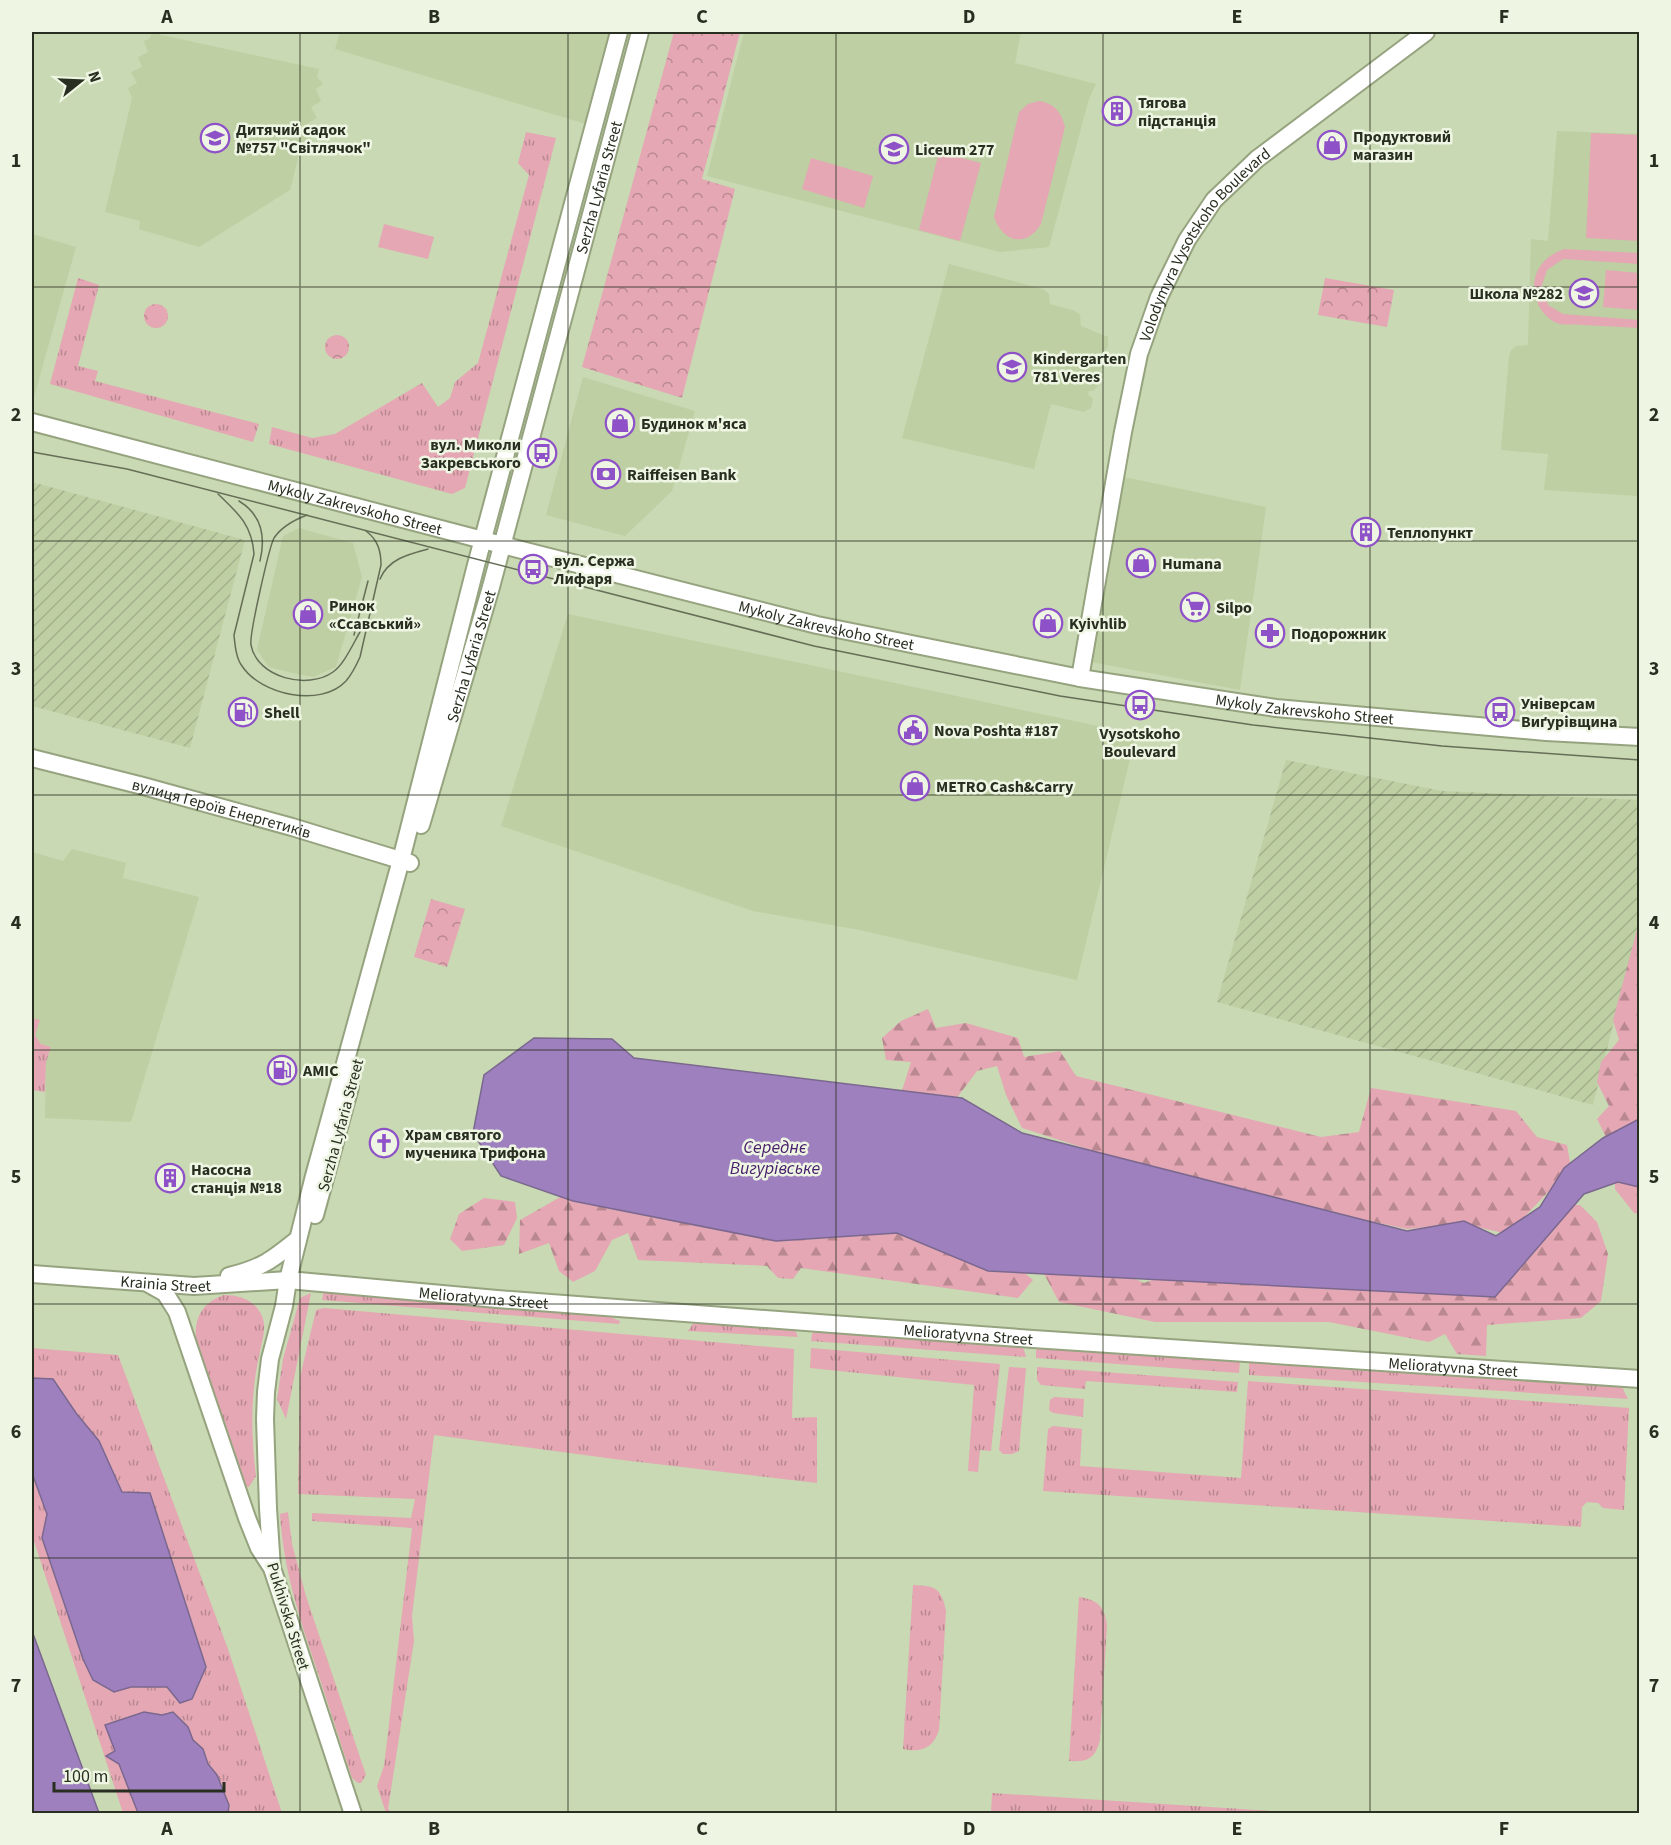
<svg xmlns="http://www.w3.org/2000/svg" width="1671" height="1845" font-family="'Source Sans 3',sans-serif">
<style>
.built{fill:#becfa3}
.industrial{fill:url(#industrial-furrows)}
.grass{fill:url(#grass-tufts)}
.forest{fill:url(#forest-firs)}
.park{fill:url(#park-crowns)}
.pitch{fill:#e4a7b3}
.water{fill:#9e80bf;stroke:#7b688f;stroke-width:1.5}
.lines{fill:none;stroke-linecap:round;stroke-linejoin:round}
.minor-casing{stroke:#95a37f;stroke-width:20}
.minor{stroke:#fff;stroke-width:16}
.tram{stroke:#656e57;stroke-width:1.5}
.grid{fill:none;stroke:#292f20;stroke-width:1.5;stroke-opacity:0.55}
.labels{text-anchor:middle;stroke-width:5;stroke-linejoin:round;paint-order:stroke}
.poi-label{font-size:16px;font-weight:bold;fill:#292f20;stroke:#eef6e3;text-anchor:start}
.street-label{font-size:16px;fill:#292f20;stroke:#eef6e3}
.water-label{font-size:18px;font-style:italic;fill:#49206c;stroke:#eef6e3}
.neatline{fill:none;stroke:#292f20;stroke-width:2}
.grid-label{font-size:20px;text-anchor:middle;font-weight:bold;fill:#292f20}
</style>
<defs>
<pattern id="industrial-furrows" width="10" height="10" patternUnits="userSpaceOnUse" patternTransform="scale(1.5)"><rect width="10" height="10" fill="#becfa3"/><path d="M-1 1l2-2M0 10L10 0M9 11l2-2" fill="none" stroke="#a3b28c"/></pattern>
<pattern id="grass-tufts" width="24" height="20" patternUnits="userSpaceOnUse" patternTransform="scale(1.5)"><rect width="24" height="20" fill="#e4a7b3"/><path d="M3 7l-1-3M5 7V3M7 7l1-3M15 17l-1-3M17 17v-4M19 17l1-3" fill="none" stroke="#b98891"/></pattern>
<pattern id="forest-firs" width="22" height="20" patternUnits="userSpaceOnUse" patternTransform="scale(1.5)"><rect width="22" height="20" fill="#e4a7b3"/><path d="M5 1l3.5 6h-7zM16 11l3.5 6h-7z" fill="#b98891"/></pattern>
<pattern id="park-crowns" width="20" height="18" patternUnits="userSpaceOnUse" patternTransform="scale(1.5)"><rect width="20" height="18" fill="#e4a7b3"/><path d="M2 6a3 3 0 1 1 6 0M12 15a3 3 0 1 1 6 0" fill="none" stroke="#b98891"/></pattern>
</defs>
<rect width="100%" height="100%" fill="#c9d9b3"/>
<g class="built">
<polygon points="340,32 613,32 586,124 335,49"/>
<polygon points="744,32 1021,32 1015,63 1096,84 1089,99 1049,247 1000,252 707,176"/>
<polygon points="152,33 319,69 317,77 323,84 316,89 321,101 311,107 317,118 307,124 313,134 302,143 290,190 199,247 139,229 140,221 105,212 132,98 128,88 137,83 131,72 142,67 138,57 148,52 144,41 149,39"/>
<polygon points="1557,131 1639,134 1639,496 1544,490 1548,454 1501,450 1509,356 1511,350 1516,346 1528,345 1531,239 1548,241"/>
<polygon points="32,234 76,247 32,404"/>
<polygon points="949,264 1043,289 1049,294 1050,304 1075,311 1080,315 1081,326 1108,337 1108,346 1104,353 1099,354 1099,356 1102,358 1104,365 1098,372 1095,372 1094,375 1097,378 1098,386 1093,391 1089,391 1088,394 1093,399 1091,408 1084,412 1051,404 1034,469 902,438"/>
<polygon points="583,377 695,411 672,491 625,536 546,515"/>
<polygon points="1120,476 1266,507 1240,690 1086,661"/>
<polygon points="299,528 353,543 362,577 336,667 313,677 292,673 269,667 257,650 283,536"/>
<polygon points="568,614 1136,734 1077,980 860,930 753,911 501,826"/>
<polygon points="72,849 126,863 123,878 199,897 131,1122 45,1118 46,1062 51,1047 41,1044 35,1035 39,1021 32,1018 32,852 63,861"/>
</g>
<g class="industrial">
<polygon points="32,482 245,540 190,748 32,706"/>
<polygon points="1286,760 1442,791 1639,800 1639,922 1593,1105 1217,1002"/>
</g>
<g class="grass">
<polygon points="526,132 556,138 465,488 452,494 269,444 272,427 312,438 335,434 422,383 438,407 450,398 455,382 478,363 529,175 518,163"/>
<polygon points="78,278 99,285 78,366 98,371 95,381 259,424 253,442 50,384"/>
<polygon points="32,1018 40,1020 35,1035 41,1044 51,1047 46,1062 45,1092 32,1090"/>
<polygon points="324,1290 596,1311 620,1321 619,1324 322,1300"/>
<polygon points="311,1293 286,1419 277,1399 283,1359 300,1298"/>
<path d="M224,1295C240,1295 255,1300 262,1316C267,1328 262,1340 260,1352C250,1394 251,1434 256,1476L249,1487L245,1486L241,1482L196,1339C194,1317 203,1302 224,1295Z"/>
<polygon points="324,1308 794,1349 792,1418 817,1417 817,1483 614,1459 434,1435 412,1616 414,1641 388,1809 392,1813 386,1813 377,1786 384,1766 412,1528 312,1521 312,1513 411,1518 415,1499 298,1494 300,1377 316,1310"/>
<polygon points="697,1318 795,1330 798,1337 688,1331"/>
<polygon points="818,1328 1021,1345 1024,1350 1026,1357 811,1341 812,1334"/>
<polygon points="1040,1344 1240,1361 1239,1373 1036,1358 1036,1351"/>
<polygon points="32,1348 118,1355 228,1649 282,1813 123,1813 32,1535"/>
<polygon points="811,1348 1000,1364 991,1451 980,1450 978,1472 968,1471 974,1385 810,1368"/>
<polygon points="1249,1357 1614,1383 1622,1387 1628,1399 1249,1375"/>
<polygon points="1009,1367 1026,1368 1019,1451 1012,1454 1003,1454 999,1450"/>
<polygon points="1037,1367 1238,1382 1237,1392 1086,1381 1085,1389 1041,1385 1037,1380"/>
<polygon points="1248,1381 1629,1408 1624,1510 1603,1508 1598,1503 1587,1502 1582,1507 1581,1527 1043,1491 1048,1429 1053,1426 1082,1429 1080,1466 1241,1478"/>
<polygon points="1054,1397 1084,1399 1083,1417 1053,1413 1049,1410 1050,1400"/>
<path d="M288,1512L292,1544L306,1596L366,1775L361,1783H358L352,1778C340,1741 328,1704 316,1667C299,1617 283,1568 280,1514Z"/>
<path d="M913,1585C936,1586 941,1588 946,1611L939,1730C933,1748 922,1753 903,1749Z"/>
<path d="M1079,1597C1098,1600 1104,1606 1107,1625L1100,1740C1095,1759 1087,1762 1069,1761Z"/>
<polygon points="992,1793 1302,1813 991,1813"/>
</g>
<g class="forest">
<polygon points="1639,922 1640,1123 1607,1139 1597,1119 1609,1106 1597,1082 1601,1062 1619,1040 1613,1020"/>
<polygon points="928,1009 936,1028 966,1023 1018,1038 1024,1057 1060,1051 1076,1076 1321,1137 1359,1132 1371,1088 1516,1111 1537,1137 1567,1145 1571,1168 1508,1234 1464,1224 1407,1229 1203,1186 1022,1128 1006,1095 997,1066 977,1071 953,1103 900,1097 911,1062 886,1060 882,1038 901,1021"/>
<polygon points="1615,1176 1639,1178 1639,1214 1634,1213 1615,1189"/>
<polygon points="569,1192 914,1225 1005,1256 1033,1280 1018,1298 801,1268 793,1279 778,1278 767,1266 638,1260 628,1233 612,1240 595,1271 573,1282 559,1271 549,1243 519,1254 520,1220"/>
<polygon points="484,1198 515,1202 517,1218 504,1245 462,1251 450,1239 459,1214"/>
<polygon points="1571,1205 1580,1205 1597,1222 1608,1254 1601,1301 1581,1318 1487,1325 1486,1356 1457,1354 1445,1334 1429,1342 1329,1322 1155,1322 1059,1302 1042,1270 1079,1254 1144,1283 1191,1266 1414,1280"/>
</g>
<g class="park">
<polygon points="674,32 740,32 702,179 735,189 682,398 582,367"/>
<polygon points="1325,278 1394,290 1387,327 1318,315"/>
<circle cx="156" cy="316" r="12"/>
<circle cx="337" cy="347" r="12"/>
<polygon points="431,899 465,909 447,967 414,957"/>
</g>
<g class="pitch">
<path d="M1039,101C1055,104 1061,112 1065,127L1041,224C1026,248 1003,243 994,217L1019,112L1028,104Z"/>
<polygon points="1591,133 1639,135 1639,241 1586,238"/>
<polygon points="939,152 981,163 960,241 919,230"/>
<polygon points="811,158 873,176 864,208 802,189"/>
<polygon points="384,224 434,237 428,259 378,247"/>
<path d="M1564,249L1639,253V264L1563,259L1547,270L1542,285L1548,305L1563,314L1639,320V328C1621,327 1602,326 1583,325C1576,324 1567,325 1560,324C1541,319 1531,295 1535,278C1539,263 1550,254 1564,249Z"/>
<polygon points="1606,270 1639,273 1639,310 1603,307"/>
</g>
<g class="water">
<polygon points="534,1038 612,1039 634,1058 962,1098 1022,1133 1407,1231 1464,1221 1496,1236 1540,1207 1564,1168 1603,1138 1639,1119 1639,1187 1618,1182 1584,1194 1495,1297 988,1271 897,1233 776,1241 573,1201 501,1176 473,1133 484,1075"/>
<polygon points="32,1378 53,1379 76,1413 99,1441 122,1492 150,1493 206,1667 192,1699 180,1703 167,1687 131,1687 114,1692 93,1680 83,1659 42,1538 47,1514 32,1473"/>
<polygon points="32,1631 99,1813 32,1813"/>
<polygon points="144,1712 162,1715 173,1712 188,1727 193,1740 203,1749 208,1764 217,1775 229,1805 228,1813 138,1813 119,1764 106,1756 115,1751 105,1725"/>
</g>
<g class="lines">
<g class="minor-casing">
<g id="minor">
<path id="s1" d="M32,422L502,545L817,625L1080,678L1276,708L1546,732L1640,737"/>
<path id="s2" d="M1080,678L1123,432L1139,354L1159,297L1187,240L1214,200L1257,159L1426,32"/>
<path id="s3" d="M32,758L143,786L292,827L410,863"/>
<path id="s4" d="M421,825L491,587L640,32"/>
<polyline points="315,1215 350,1087"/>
<path id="s5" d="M32,1274L194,1286L288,1280L497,1299L1033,1339L1640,1379"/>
<path d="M229,1276C262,1268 272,1260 298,1239"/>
<polyline points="149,1284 165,1293 177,1312 247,1518 259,1548 270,1565"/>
<polyline points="353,1814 272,1568 268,1508 265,1419 266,1392 270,1359 284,1306 288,1280 314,1176 401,860 476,565 619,32"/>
</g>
</g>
<use href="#minor" class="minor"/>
<g class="tram">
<polyline points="32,452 127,469 814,646 1060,696 1253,725 1442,746 1640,760"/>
<path d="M218,494C238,513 252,525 254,554L234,635C235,645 236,658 242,666C261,695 321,708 346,681C352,674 356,666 360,657L381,565C381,551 378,540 366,531"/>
<path d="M239,501C262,515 266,536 260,561"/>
<path d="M307,515C294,520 282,526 274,538C269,548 249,635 251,645C257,678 308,690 333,672C345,664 355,639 363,627"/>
<path d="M380,579C388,559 409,554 428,549"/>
<polyline points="354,635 368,581"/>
</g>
</g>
<path class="grid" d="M300,32V1814M568,32V1814M836,32V1814M1103,32V1814M1370,32V1814M32,287H1640M32,541H1640M32,795H1640M32,1050H1640M32,1304H1640M32,1558H1640"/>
<defs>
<g id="building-ring" transform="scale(1.5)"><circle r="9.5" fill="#eef6e3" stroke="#8e51c7" stroke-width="1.5"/><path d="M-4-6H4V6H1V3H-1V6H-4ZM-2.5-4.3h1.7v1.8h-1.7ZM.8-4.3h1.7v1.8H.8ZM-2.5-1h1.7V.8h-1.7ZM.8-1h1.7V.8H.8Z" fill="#8e51c7"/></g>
<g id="school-ring" transform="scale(1.5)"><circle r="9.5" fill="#eef6e3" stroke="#8e51c7" stroke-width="1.5"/><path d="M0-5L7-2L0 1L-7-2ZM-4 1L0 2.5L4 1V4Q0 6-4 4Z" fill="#8e51c7"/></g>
<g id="shop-ring" transform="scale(1.5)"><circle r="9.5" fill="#eef6e3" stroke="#8e51c7" stroke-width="1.5"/><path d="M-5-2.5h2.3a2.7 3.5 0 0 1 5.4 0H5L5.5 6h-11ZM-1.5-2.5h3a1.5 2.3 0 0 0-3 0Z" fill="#8e51c7"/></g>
<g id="bus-ring" transform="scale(1.5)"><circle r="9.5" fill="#eef6e3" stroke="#8e51c7" stroke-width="1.5"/><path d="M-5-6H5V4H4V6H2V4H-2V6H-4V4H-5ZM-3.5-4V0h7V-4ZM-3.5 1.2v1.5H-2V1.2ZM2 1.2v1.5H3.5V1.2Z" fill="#8e51c7"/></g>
<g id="bank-ring" transform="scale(1.5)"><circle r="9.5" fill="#eef6e3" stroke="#8e51c7" stroke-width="1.5"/><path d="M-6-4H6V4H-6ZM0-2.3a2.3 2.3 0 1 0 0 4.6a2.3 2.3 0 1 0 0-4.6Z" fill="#8e51c7"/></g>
<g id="supermarket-ring" transform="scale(1.5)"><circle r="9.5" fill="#eef6e3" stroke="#8e51c7" stroke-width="1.5"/><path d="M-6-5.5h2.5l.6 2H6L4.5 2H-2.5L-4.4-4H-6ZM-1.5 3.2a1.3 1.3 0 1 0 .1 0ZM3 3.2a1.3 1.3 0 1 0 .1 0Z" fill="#8e51c7"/></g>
<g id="pharmacy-ring" transform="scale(1.5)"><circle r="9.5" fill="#eef6e3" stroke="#8e51c7" stroke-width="1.5"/><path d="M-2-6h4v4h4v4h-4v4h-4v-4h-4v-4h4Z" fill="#8e51c7"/></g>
<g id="fuel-ring" transform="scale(1.5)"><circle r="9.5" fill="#eef6e3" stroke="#8e51c7" stroke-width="1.5"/><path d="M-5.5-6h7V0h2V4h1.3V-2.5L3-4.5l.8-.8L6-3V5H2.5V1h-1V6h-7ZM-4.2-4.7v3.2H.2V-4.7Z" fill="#8e51c7"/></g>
<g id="civic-ring" transform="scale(1.5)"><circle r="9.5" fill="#eef6e3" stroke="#8e51c7" stroke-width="1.5"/><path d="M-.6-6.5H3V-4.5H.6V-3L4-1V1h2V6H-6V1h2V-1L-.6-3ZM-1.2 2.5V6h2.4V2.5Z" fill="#8e51c7"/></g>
<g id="church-ring" transform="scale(1.5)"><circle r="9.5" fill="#eef6e3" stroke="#8e51c7" stroke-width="1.5"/><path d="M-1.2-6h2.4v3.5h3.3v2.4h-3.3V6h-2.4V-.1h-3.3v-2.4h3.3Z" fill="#8e51c7"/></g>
</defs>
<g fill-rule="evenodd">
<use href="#building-ring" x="1117" y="111"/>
<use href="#school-ring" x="215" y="138"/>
<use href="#shop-ring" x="1332" y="145"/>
<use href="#school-ring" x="894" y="149"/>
<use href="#school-ring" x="1584" y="293"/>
<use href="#school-ring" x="1012" y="367"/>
<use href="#shop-ring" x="620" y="423"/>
<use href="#bus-ring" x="542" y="453"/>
<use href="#bank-ring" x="606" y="474"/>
<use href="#building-ring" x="1366" y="532"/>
<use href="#shop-ring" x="1141" y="563"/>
<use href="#bus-ring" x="533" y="569"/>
<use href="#supermarket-ring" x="1195" y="607"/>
<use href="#shop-ring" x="308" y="614"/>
<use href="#shop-ring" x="1048" y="623"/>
<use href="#pharmacy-ring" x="1270" y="633"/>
<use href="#bus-ring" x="1140" y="705"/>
<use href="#fuel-ring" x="243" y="712"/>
<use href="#bus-ring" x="1500" y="712"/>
<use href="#civic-ring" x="913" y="730"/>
<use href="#shop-ring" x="915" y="786"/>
<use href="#fuel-ring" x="282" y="1070"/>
<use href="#church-ring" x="384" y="1143"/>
<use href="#building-ring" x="170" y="1178"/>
</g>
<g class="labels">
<g class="poi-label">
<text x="1138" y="108">Тягова<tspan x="1138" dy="18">пiдстанцiя</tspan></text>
<text x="236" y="135">Дитячий садок<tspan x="236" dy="18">№757 "Світлячок"</tspan></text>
<text x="1353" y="142">Продуктовий<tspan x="1353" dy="18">магазин</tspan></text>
<text x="915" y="155">Liceum 277</text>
<text x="1563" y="299" text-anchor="end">Школа №282</text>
<text x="1033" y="364">Kindergarten<tspan x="1033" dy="18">781 Veres</tspan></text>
<text x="641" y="429">Будинок м'яса</text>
<text x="521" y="450" text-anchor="end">вул. Миколи<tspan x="521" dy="18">Закревського</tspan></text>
<text x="627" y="480">Raiffeisen Bank</text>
<text x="1387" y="538">Теплопункт</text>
<text x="554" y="566">вул. Сержа<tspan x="554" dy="18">Лифаря</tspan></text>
<text x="1162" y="569">Humana</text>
<text x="329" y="611">Ринок<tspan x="329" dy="18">«Ссавський»</tspan></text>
<text x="1216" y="613">Silpo</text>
<text x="1069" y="629">Kyivhlib</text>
<text x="1291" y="639">Подорожник</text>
<text x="1521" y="709">Універсам<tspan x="1521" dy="18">Виґурівщина</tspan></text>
<text x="264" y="718">Shell</text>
<text x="934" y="736">Nova Poshta #187</text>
<text x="1140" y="739" text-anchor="middle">Vysotskoho<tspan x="1140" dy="18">Boulevard</tspan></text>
<text x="936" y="792">METRO Cash&amp;Carry</text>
<text x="303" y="1076">AMIC</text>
<text x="405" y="1140">Храм святого<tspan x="405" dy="18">мученика Трифона</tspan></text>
<text x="191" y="1175">Насосна<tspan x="191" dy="18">станція №18</tspan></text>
</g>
<g class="street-label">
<text dy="6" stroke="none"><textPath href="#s4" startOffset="662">Serzha Lyfaria Street</textPath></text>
<text dy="6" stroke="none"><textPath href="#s2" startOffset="459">Volodymyra Vysotskoho Boulevard</textPath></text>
<text dy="6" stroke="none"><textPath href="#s1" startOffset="334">Mykoly Zakrevskoho Street</textPath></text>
<text dy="6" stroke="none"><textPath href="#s1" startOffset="820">Mykoly Zakrevskoho Street</textPath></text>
<text dy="6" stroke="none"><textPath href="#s4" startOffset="176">Serzha Lyfaria Street</textPath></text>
<text dy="6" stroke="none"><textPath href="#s1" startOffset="1306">Mykoly Zakrevskoho Street</textPath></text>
<text dy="6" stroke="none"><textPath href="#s3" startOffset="196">вулиця Героїв Енергетиків</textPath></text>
<text transform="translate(340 1125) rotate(-75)" y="6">Serzha Lyfaria Street</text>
<text dy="6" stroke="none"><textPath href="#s5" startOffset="134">Krainia Street</textPath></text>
<text dy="6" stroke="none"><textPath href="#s5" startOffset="453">Melioratyvna Street</textPath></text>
<text dy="6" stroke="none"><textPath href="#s5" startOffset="939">Melioratyvna Street</textPath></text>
<text dy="6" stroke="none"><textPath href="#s5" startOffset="1425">Melioratyvna Street</textPath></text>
<text transform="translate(289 1616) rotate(73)" y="6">Pukhivska Street</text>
</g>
<g class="water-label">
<text x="775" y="1153">Середнє<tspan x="775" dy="21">Вигурівське</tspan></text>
</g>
</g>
<rect width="1671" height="1845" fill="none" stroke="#eef6e3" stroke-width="66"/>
<g transform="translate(81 81) rotate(72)" stroke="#eef6e3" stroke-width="4.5" paint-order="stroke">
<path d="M0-4.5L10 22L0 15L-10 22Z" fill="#292f20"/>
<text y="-9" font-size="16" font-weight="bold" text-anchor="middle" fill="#292f20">N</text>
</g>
<path d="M54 1782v9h170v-9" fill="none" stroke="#292f20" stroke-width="3"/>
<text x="63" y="1782" font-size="18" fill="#292f20" stroke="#eef6e3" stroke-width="4.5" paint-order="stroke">100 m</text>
<rect x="33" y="33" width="1605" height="1779" class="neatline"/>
<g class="grid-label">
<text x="167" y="23">A</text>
<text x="434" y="23">B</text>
<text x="702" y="23">C</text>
<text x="969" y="23">D</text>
<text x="1237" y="23">E</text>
<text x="1504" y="23">F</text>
<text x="16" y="167">1</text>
<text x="1654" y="167">1</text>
<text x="16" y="421">2</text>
<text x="1654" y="421">2</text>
<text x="16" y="675">3</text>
<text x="1654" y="675">3</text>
<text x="16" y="929">4</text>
<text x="1654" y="929">4</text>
<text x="16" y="1183">5</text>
<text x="1654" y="1183">5</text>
<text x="16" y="1438">6</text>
<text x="1654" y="1438">6</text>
<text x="16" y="1692">7</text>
<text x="1654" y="1692">7</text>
<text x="167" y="1835">A</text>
<text x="434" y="1835">B</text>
<text x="702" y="1835">C</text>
<text x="969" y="1835">D</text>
<text x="1237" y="1835">E</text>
<text x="1504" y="1835">F</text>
</g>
</svg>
